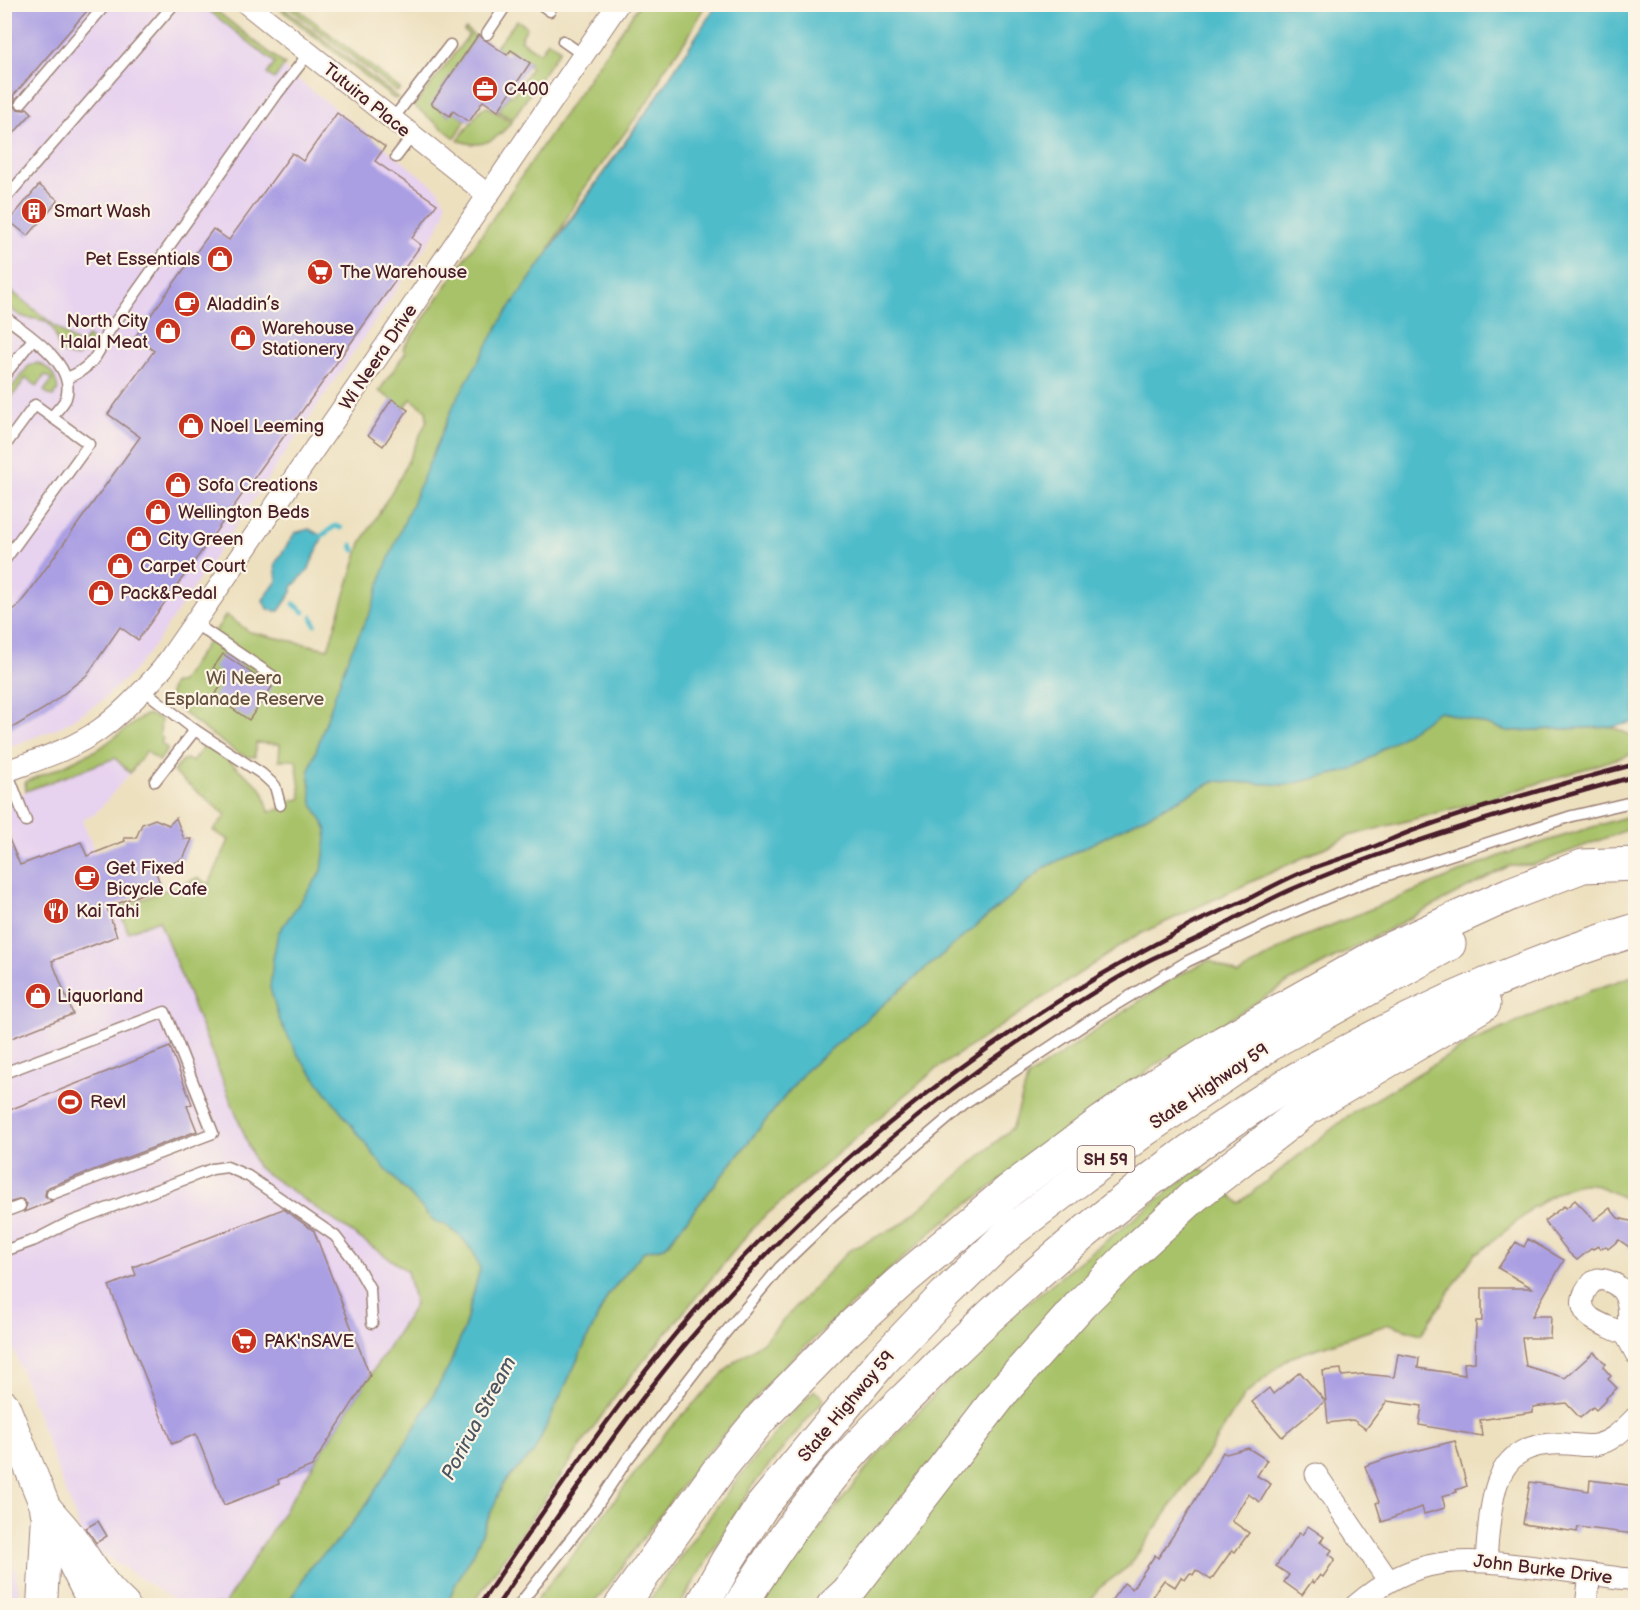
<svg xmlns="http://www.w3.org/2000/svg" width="1640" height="1610" font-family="'Balsamiq Sans',sans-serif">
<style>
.built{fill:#e7d2ef}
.green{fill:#a8c269;stroke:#79704a;stroke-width:1.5}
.water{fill:#50bcca;stroke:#4d6e7a;stroke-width:1.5}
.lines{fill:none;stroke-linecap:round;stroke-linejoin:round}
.stream{stroke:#50bcca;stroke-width:5}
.building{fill:#aa9fe3}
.service-casing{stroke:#9c8075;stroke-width:13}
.minor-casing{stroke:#9c8075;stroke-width:23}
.secondary-casing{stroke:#9c8075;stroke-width:32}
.primary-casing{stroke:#9c8075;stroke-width:35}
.service{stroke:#fff;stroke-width:10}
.minor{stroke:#fff;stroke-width:21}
.secondary{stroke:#fff;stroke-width:30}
.primary{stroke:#fff;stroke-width:33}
.rail{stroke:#4a1f2b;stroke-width:4.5}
.labels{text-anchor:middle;stroke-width:4.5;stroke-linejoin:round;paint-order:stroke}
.shield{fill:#fcf5e5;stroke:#7f5f63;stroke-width:1.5}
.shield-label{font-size:16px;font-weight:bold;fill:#4a1f2b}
.poi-label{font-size:18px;fill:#4a1f2b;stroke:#fcf5e5;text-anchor:start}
.street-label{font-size:18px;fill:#4a1f2b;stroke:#fcf5e5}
.park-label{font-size:18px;fill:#66503e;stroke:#fcf5e5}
.water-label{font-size:20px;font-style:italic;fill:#4c5663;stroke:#fcf5e5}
</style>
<rect width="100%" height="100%" fill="#fcf5e5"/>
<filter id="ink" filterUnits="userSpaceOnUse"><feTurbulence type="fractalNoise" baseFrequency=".0167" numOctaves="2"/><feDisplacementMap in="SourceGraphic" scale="12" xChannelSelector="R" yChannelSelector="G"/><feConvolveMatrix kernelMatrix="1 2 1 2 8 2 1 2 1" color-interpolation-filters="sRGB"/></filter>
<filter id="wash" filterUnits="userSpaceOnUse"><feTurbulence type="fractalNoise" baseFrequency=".008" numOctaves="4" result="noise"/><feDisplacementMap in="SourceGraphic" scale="24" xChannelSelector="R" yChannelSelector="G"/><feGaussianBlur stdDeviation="1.35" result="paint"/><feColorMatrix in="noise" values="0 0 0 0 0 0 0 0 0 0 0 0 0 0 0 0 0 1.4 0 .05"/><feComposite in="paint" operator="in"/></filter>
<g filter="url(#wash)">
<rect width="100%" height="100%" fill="#ede0bf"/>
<g class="built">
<polygon points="5,5 203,5 439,190 446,204 444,216 437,230 154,646 132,673 100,702 62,726 5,749"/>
<polygon points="115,758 130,773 95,814 82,820 115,905 117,909 119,908 128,931 159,919 257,1167 407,1271 415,1305 224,1605 183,1605 95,1550 82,1536 5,1327 5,800"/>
<polygon points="4,1515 19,1591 15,1605 5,1605"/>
</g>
<g class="green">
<polygon points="202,5 209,5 285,65 274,79 267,74 275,63"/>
<polygon points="275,5 280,5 398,98 394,99"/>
<polygon points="286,5 293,5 400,89 397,92"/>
<path d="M639,5H705L688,37L663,71L654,93L583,190L549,249L657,97L717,5L447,1225L462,1238L474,1253L480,1269L464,1329L449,1367L407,1441L364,1508L339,1540L311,1566L287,1605H190H224L415,1305L407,1271L257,1167L159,920L128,932L119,908L197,878L209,884L229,840L213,831L226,815L173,772L183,760L187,759L192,762L204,746L219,753L259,786L264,793L269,812L287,807L289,801L300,799L301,797L296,760H279L280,744L256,743L255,757C252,757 248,757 245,756C235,753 178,711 172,701C169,695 170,688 173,683H180L226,615L250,632L328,649L361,543L401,476L427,420L426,410L411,399L404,408L379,391L406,352L403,349Z"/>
<polygon points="517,20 527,27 520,40 540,53 548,41 560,49 512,120 498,111 509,95 512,96 531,68 528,66 530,63 511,50 497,51 496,47"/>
<polygon points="466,29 476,37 432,104 449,116 453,111 466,120 455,138 414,106 469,35 464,31"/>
<path d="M488,107L511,122C498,140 480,150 458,140L481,109Z"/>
<path d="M5,286L80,346L88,336L91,338L90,347L77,357C50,355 62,335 48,323C41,317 32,320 24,317C17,315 10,308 5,303Z"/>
<path d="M38,363C51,368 56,377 58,390L53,397L44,391L52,380L45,375L37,386L26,378L5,406V396L27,368L30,365Z"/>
<polygon points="1439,711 1508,731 1612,727 1635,737 1635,753 1479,802 1349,836 1134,937 935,1070 758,1222 618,1392 472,1605 447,1606 454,1587 474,1552 503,1484 534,1452 608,1295 644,1251 665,1247 805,1071 1044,868 1215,781 1286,785 1352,770"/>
<polygon points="145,715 150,715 161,719 160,736 163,739 161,743 168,749 159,761 146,751 130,773 115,758 26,791 25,782 59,768 100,748"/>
<polygon points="1635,814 1635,827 1533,865 1509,866 1291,981 1160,1062 937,1227 787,1363 705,1455 601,1595 591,1605 531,1606 569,1560 667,1431 734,1362 763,1342 848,1251 902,1224 1013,1127 1028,1077 1175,977 1209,960 1238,975 1293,941 1505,854"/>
<path d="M1635,975V1203C1621,1198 1607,1188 1591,1184C1575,1180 1548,1197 1535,1207L1534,1206L1529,1210L1530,1211L1478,1253L1476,1252L1421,1334L1389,1324L1289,1358L1244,1396L1198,1468L1129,1566L1098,1589L1092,1599L1091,1605L763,1606L780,1578L880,1452L1006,1320L1199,1167L1239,1203L1348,1116L1471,1042L1590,991Z"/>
<path d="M814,1390L824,1399L753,1485L680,1605H646C699,1531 750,1456 814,1390Z"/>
</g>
<g class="water">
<polygon points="717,4 1635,5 1635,722 1612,727 1508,731 1439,711 1352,770 1286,785 1215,781 1044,868 805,1071 665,1247 644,1251 608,1295 534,1452 503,1484 474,1552 454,1587 447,1605 287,1605 311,1566 339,1540 364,1508 407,1441 449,1367 464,1329 480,1269 474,1253 462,1238 446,1225 436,1223 381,1164 298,1055 279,1019 270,988 273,959 278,933 322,871 327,830 312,803 309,771 347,660 372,608 384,570 455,402 504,316 657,97"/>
<path d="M309,529L318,534L322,539C319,547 310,563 309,569L292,587V592L279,611C269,611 266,609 263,600L277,581L275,564L295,533Z"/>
</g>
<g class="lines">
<g class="stream">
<polyline points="320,537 335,526 341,528"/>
<polyline points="352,545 354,550"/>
<polyline points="294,604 304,612"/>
<polyline points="312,617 315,624"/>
</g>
</g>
<g id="blocks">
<g class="building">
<polygon points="4,4 93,4 13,96 15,98 14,105 17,109 23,110 27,108 32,113 4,144"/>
<polygon points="478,35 507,55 511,50 530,63 498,111 483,101 469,122 453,111 450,116 431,104"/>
<polygon points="337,113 385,147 375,161 437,204 412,238 421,245 138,640 120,627 87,675 47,707 4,733 4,617 18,606 29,592 140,437 108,414 154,351 135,337 213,229 229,240 292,153 303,161"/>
<polygon points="39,185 58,200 28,236 9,221"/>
<polygon points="392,399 408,410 383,446 368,435"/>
<polygon points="223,654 272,687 249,720 214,696 221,686 216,682 222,673 213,668"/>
<polygon points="176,818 184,839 192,839 183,859 155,870 161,886 107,908 117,936 52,961 73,1014 4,1041 4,827 20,865 81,842 87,856 125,841 124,838 136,838 142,824 155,819 169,825"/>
<polygon points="170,1047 192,1104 187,1106 197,1131 49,1187 46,1190 45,1196 52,1201 24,1212 27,1204 22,1199 4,1204 4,1112"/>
<polygon points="1575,1200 1594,1220 1610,1208 1618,1218 1635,1222 1635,1251 1619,1240 1608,1249 1606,1246 1601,1249 1598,1246 1593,1249 1592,1248 1577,1260 1569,1253 1544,1221 1564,1206 1566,1208"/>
<polygon points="283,1209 314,1231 370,1376 312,1466 278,1480 279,1484 224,1505 196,1434 172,1444 109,1286 136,1275 133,1267"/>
<polygon points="1528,1239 1564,1260 1532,1316 1551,1316 1550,1338 1522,1338 1526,1366 1565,1378 1594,1352 1606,1364 1603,1367 1611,1376 1608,1379 1617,1388 1606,1398 1607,1399 1596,1410 1593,1407 1580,1418 1566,1403 1533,1407 1533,1412 1480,1420 1482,1436 1419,1425 1422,1406 1387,1401 1366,1429 1353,1420 1328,1423 1323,1371 1341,1369 1342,1376 1364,1374 1394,1377 1398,1354 1419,1358 1418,1368 1465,1375 1464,1363 1475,1362 1476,1321 1482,1321 1482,1288 1532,1288 1498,1268 1516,1242 1524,1247"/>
<polygon points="1300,1372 1325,1401 1282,1437 1252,1402 1269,1388 1273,1394"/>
<polygon points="1455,1441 1467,1486 1456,1490 1457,1492 1442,1496 1445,1508 1424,1514 1422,1507 1382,1522 1376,1503 1379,1502 1365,1466 1388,1458"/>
<polygon points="1248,1448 1267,1460 1257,1476 1271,1484 1260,1502 1248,1494 1232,1521 1249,1533 1235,1552 1232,1550 1211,1580 1196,1570 1193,1575 1190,1573 1185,1580 1181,1577 1175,1587 1164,1580 1146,1605 1108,1605 1124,1583 1132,1589 1155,1555 1158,1558 1184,1519 1223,1452 1226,1454"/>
<polygon points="1590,1480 1635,1486 1634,1534 1578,1527 1577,1532 1523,1524 1530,1482 1589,1491"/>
<polygon points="98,1521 107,1536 96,1543 86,1528"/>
<polygon points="1308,1526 1324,1537 1320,1542 1332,1550 1329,1554 1335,1559 1323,1577 1320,1575 1314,1583 1312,1581 1302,1595 1284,1582 1289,1575 1276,1566 1299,1533 1302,1535"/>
</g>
</g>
</g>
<g filter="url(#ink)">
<use href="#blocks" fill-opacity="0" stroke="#9c8075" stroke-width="1.5"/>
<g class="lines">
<g class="service-casing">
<g id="service">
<polyline points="540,4 550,11"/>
<polyline points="487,34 507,4"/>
<polyline points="563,41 583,55"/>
<polyline points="21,103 106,4"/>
<polyline points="392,120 450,45"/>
<polyline points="396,157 412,136"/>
<polyline points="4,200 174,4"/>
<path d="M4,316C27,334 77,364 66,398C64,404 56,411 52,417"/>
<polyline points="4,376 33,339"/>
<path d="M67,378C88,370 99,356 106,335L277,94L309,53"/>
<polyline points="4,447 35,405 89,444 4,561"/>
<polyline points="194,623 277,679"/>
<polyline points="144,690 195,730 262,774 275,786 280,805"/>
<polyline points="7,771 26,821"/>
<polyline points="155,781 195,730"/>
<polyline points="4,1073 165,1012 213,1133 52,1194"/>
<polyline points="4,1212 20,1206"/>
<polyline points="4,1251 35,1240 66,1224 212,1169 227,1167 248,1176 335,1236 353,1259 370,1289 372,1323"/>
<polyline points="518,1606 596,1507 627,1460 720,1339 780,1267 833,1216 966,1103 1097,1016 1188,961 1277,919 1360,884 1572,816 1636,801"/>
</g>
</g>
<g class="minor-casing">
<g id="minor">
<polyline points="247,4 488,195"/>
<path d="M4,772C36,760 71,750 99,730C123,713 144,690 163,668L384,348L618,4"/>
<path d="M1598,1279C1630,1282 1632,1309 1626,1335C1615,1329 1601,1325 1591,1318C1575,1306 1584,1286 1598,1279Z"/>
<polyline points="1626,1335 1636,1354"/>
<polyline points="1316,1474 1388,1580"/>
<path d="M1486,1561C1488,1537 1489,1511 1496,1487C1507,1451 1532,1442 1567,1444C1575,1444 1586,1447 1595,1445C1612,1442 1624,1429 1636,1417"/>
<path d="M1355,1606C1414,1554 1462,1558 1535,1567C1569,1571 1602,1576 1636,1580"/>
<polyline points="1586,1606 1590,1574"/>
</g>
</g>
<g class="secondary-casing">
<g id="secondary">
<polyline points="4,1405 47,1511 94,1605"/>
<polyline points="42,1606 47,1514"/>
</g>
</g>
<g class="primary-casing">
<g id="primary">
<path d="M47,1511C56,1522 67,1533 75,1545C89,1567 103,1588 123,1606"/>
<polyline points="621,1606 721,1467 762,1417 841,1336 898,1284 1010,1190 1103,1121 1160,1082 1224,1042 1383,952 1510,894 1583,866 1636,864"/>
<polyline points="702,1606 727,1561 762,1506 881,1362 945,1295 1011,1231 1144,1130 1276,1040 1449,944"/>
<path d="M740,1606C772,1553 811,1499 852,1453C879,1423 909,1396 937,1367C1044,1261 1162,1163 1290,1083C1309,1071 1330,1061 1350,1050C1444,999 1534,961 1636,930"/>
<polyline points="833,1606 848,1592 1005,1389 1080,1305 1135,1250 1193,1197 1308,1108 1484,1004"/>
</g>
</g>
<use href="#service" class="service"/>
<use href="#minor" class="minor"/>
<use href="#secondary" class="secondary"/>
<use href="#primary" class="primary"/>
<g class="rail">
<path d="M479,1606C566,1477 653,1347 763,1237C887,1114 1030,1009 1185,928C1206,916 1230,908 1252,897C1267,889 1282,881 1298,874C1321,864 1345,858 1368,849C1386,842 1404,833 1423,827C1492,803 1564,783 1636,764"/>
<path d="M497,1606C558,1515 619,1424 689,1340C816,1189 969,1063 1140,965C1159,954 1180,947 1200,937C1232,921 1263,901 1297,887C1406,840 1521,808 1636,776"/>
</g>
</g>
</g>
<defs>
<g id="office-disc" transform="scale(1.35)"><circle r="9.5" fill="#c8321e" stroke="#fcf5e5"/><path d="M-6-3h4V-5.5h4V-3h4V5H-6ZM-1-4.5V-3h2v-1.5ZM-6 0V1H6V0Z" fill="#fff"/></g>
<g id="building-disc" transform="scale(1.35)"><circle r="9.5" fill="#c8321e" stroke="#fcf5e5"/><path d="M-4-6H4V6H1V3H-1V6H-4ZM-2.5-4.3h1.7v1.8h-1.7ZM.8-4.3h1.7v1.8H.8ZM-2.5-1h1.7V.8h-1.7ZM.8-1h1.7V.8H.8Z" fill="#fff"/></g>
<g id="shop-disc" transform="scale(1.35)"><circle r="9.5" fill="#c8321e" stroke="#fcf5e5"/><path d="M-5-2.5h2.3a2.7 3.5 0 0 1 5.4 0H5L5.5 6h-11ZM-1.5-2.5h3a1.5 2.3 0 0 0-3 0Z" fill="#fff"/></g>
<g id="supermarket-disc" transform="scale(1.35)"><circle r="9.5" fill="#c8321e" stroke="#fcf5e5"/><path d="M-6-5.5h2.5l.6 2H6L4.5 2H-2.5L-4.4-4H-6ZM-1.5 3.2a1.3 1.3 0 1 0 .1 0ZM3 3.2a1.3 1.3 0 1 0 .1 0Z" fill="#fff"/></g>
<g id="cafe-disc" transform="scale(1.35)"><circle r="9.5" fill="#c8321e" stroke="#fcf5e5"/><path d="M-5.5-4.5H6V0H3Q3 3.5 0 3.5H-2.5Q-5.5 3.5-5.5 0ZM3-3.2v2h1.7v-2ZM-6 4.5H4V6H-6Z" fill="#fff"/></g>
<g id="restaurant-disc" transform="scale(1.35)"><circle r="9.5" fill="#c8321e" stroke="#fcf5e5"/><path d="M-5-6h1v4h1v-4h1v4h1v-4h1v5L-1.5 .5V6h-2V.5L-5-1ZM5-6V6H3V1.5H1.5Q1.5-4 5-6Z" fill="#fff"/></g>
<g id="stadium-disc" transform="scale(1.35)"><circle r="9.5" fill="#c8321e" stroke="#fcf5e5"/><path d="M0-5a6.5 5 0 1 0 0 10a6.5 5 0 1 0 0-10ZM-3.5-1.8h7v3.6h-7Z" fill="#fff"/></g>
</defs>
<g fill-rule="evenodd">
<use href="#office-disc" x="485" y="89"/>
<use href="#building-disc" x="34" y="211"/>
<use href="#shop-disc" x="220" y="259"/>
<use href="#supermarket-disc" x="320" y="272"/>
<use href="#cafe-disc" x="187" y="304"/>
<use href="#shop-disc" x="168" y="331"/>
<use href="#shop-disc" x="243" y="338"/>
<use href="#shop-disc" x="191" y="426"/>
<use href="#shop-disc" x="178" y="485"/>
<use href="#shop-disc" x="158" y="512"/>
<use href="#shop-disc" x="139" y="539"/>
<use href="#shop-disc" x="120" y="566"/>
<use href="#shop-disc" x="101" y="593"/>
<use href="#cafe-disc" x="87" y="878"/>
<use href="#restaurant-disc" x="56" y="911"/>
<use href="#shop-disc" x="38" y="996"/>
<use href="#stadium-disc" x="70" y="1102"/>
<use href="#supermarket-disc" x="244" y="1341"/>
</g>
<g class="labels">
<rect class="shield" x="1077.5" y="1146" width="57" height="26" rx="4.5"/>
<g class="shield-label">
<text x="1106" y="1165">SH 59</text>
</g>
<g class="poi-label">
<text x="504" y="95">C400</text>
<text x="54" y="217">Smart Wash</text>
<text x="200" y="265" text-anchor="end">Pet Essentials</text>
<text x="340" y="278">The Warehouse</text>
<text x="207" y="310">Aladdin’s</text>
<text x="148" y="327" text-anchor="end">North City<tspan x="148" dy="21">Halal Meat</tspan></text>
<text x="262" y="334">Warehouse<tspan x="262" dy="21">Stationery</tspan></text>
<text x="210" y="432">Noel Leeming</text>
<text x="198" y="491">Sofa Creations</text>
<text x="178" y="518">Wellington Beds</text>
<text x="158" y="545">City Green</text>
<text x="140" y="572">Carpet Court</text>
<text x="120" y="599">Pack&amp;Pedal</text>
<text x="106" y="874">Get Fixed<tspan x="106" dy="21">Bicycle Cafe</tspan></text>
<text x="76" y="917">Kai Tahi</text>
<text x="57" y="1002">Liquorland</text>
<text x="90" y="1108">Revl</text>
<text x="264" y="1347">PAK'nSAVE</text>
</g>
<g class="street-label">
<text transform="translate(367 100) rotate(39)" y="6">Tutuira Place</text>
<text transform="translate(378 357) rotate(-56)" y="6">Wi Neera Drive</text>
<text transform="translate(1209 1086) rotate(-34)" y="6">State Highway 59</text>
<text transform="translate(846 1406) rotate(-50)" y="6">State Highway 59</text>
<text transform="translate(1543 1569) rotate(7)" y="6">John Burke Drive</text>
</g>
<g class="park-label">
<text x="244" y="684">Wi Neera<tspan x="244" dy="21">Esplanade Reserve</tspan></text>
</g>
<g class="water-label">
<text transform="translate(478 1418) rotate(-62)" y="7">Porirua Stream</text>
</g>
</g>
<rect width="1640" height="1610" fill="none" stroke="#fcf5e5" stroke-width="24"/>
</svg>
